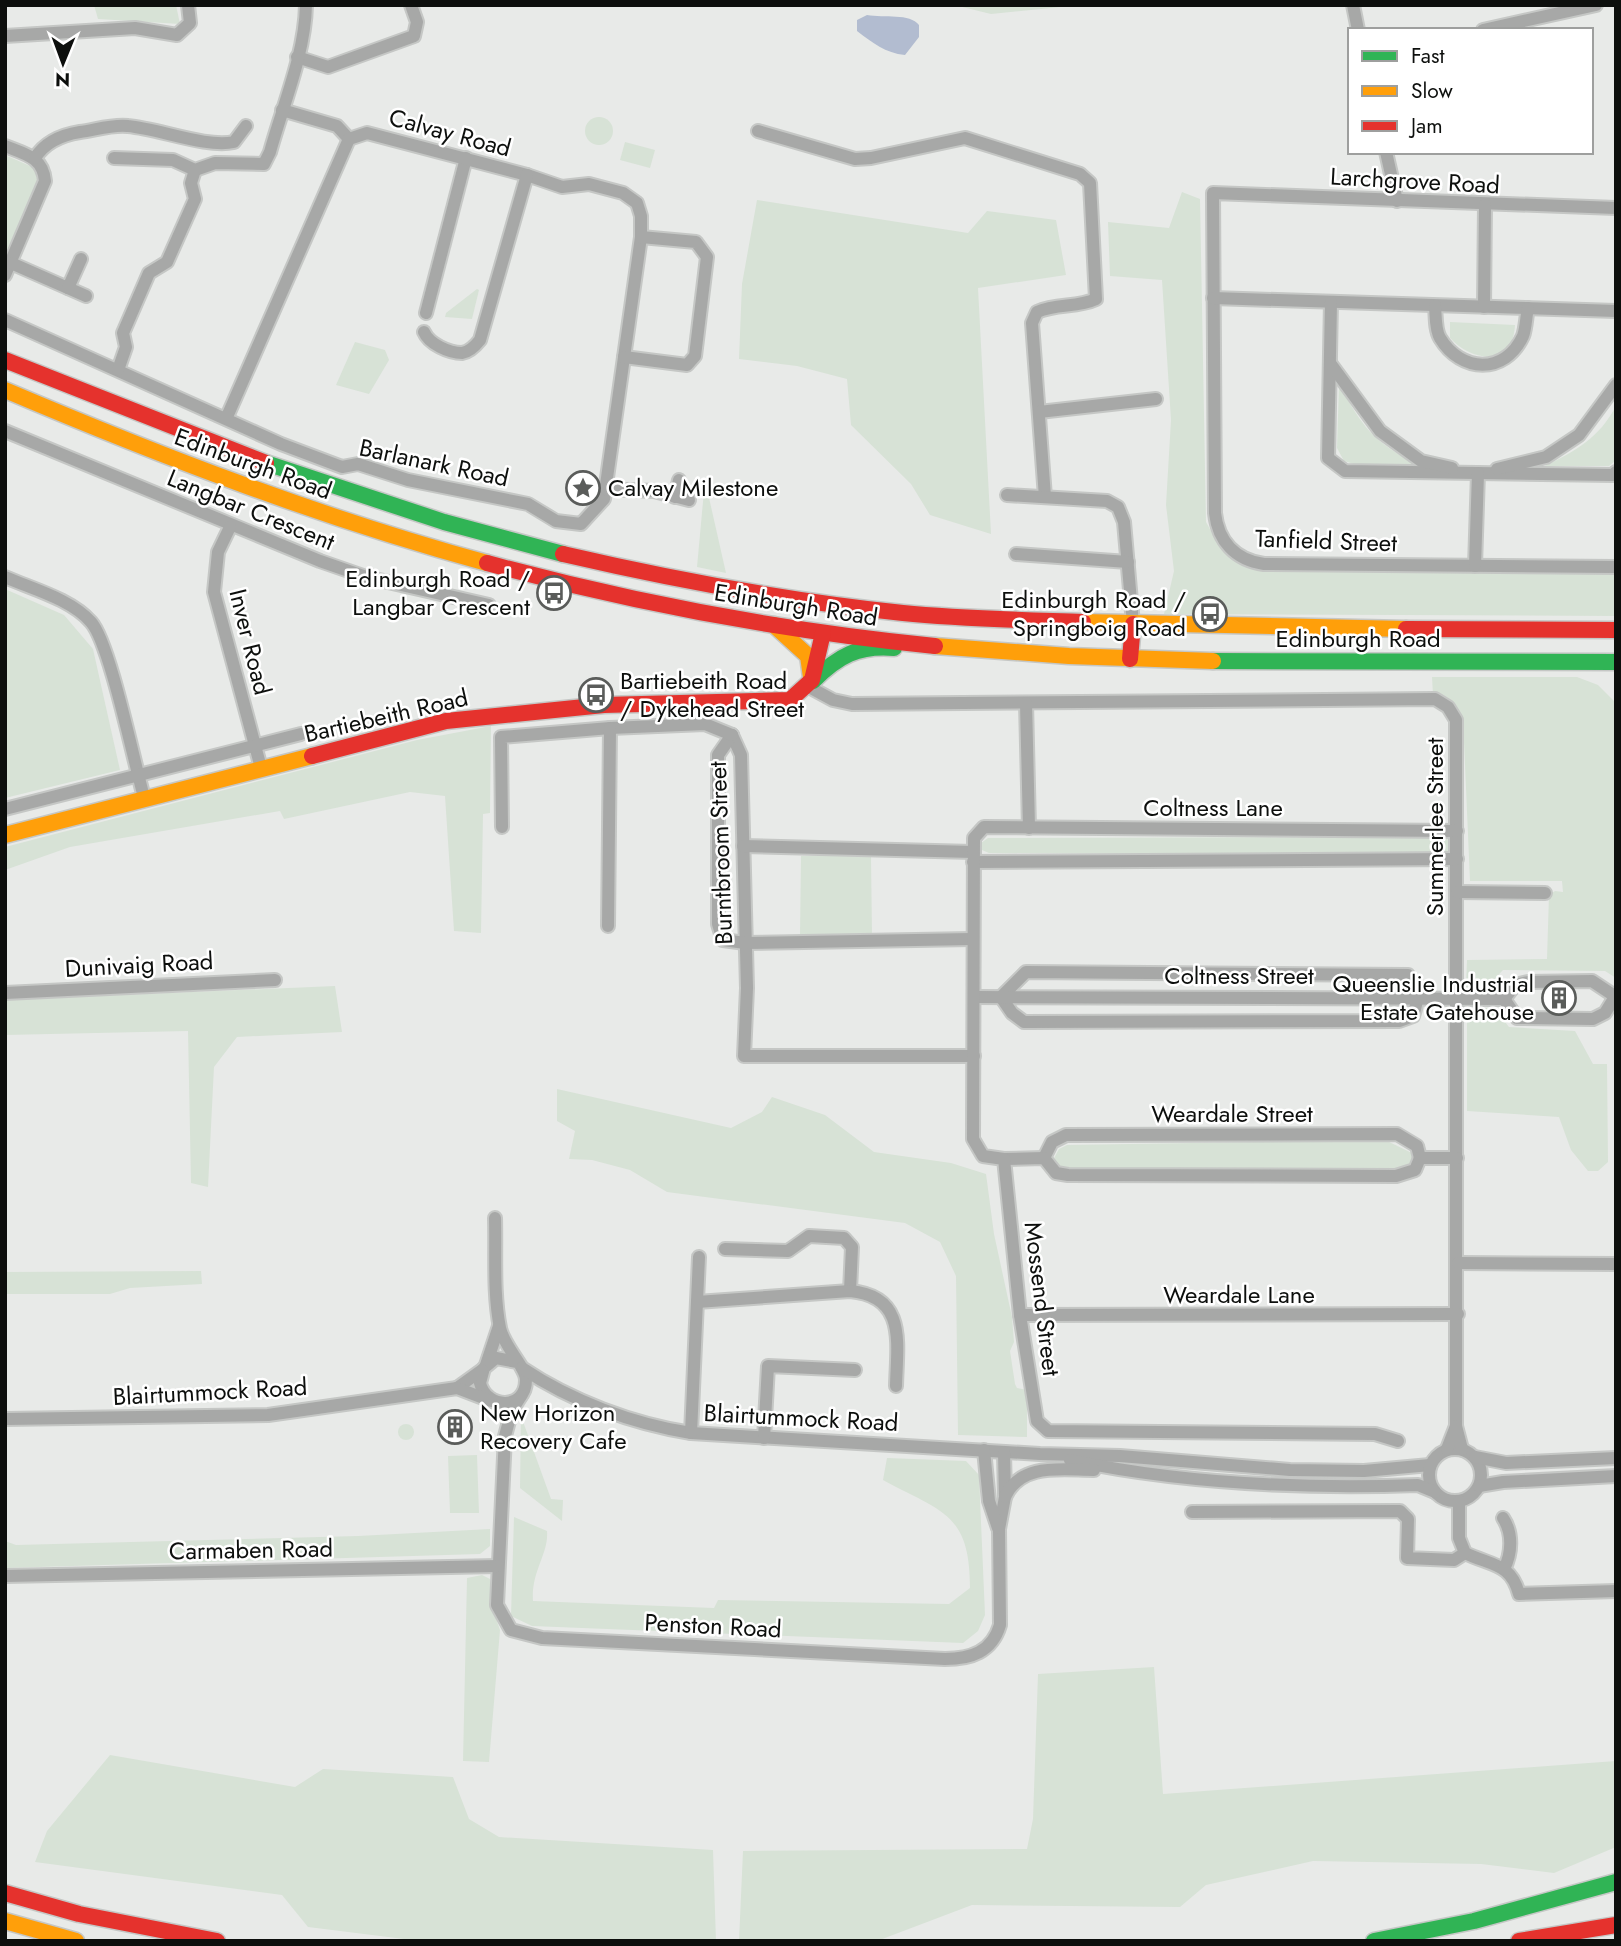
<svg xmlns="http://www.w3.org/2000/svg" width="1621" height="1946" font-family="Jost,sans-serif">
<style>
.green{fill:#d7e2d6}
.water{fill:#b2bcd0}
.lines{fill:none;stroke-linecap:round;stroke-linejoin:round}
.street-casing{stroke:#c5c7c5;stroke-width:16}
.fast-casing{stroke:#c5c7c5;stroke-width:19}
.slow-casing{stroke:#c5c7c5;stroke-width:19}
.jam-casing{stroke:#c5c7c5;stroke-width:19}
.street{stroke:#a7a8a7;stroke-width:12}
.fast{stroke:#30b455;stroke-width:16}
.slow{stroke:#ff9f0a;stroke-width:16}
.jam{stroke:#e5322d;stroke-width:16}
.labels{text-anchor:middle;stroke-width:5;stroke-linejoin:round;paint-order:stroke}
.street-label{font-size:24px;fill:#0d0f0d;stroke:#fff}
.poi-label{font-size:24px;fill:#0d0f0d;stroke:#fff;text-anchor:start}
</style>
<rect width="100%" height="100%" fill="#e8eae8"/>
<g class="green">
<polygon points="94,5 176,5 180,24 98,19"/>
<polygon points="954,5 1081,5 991,14"/>
<circle cx="599" cy="131" r="14"/>
<polygon points="625,142 655,150 650,168 620,160"/>
<polygon points="5,155 37,169 40,179 5,254"/>
<path d="M1182,192L1200,199L1206,522C1223,552 1228,563 1263,569L1616,573V616L1164,614L1174,571L1166,505L1171,420L1162,280L1110,276L1108,222L1169,228Z"/>
<polygon points="757,200 968,233 987,211 1056,220 1066,275 978,288 991,534 930,515 911,484 851,425 847,379 797,366 739,359 742,284"/>
<polygon points="477,289 479,290 472,319 445,317 446,313"/>
<path d="M1450,322L1515,325C1513,368 1472,362 1450,338Z"/>
<polygon points="355,342 385,350 389,360 369,394 336,385"/>
<path d="M1339,384C1363,428 1372,440 1417,465H1357L1344,461L1337,448Z"/>
<path d="M1616,406V460L1609,466H1545C1577,450 1599,438 1616,406Z"/>
<polygon points="705,480 726,573 697,567"/>
<polygon points="5,589 64,615 93,649 120,770 5,798"/>
<polygon points="1432,677 1577,677 1598,685 1616,703 1616,978 1605,971 1503,970 1488,986 1466,987 1467,960 1547,959 1549,895 1555,891 1563,892 1562,881 1470,881 1463,718 1448,700 1433,695"/>
<polygon points="491,726 490,813 483,814 481,933 454,931 445,796 410,792 284,819 280,811 70,847 5,870 5,847 417,740"/>
<polygon points="1442,837 1452,841 1450,851 1444,855 989,853 982,850 981,843 988,838"/>
<polygon points="801,856 871,856 872,935 800,935"/>
<polygon points="335,986 342,1032 237,1037 214,1067 208,1187 191,1183 188,1031 5,1035 5,1000"/>
<polygon points="1476,1008 1494,1008 1509,1027 1575,1031 1593,1064 1607,1064 1608,1162 1598,1171 1588,1171 1571,1150 1559,1117 1467,1111 1467,1016"/>
<polygon points="557,1089 731,1128 762,1112 772,1097 825,1115 874,1152 951,1163 986,1174 994,1234 1012,1317 1014,1342 1010,1351 1015,1384 1017,1388 1027,1390 1027,1437 958,1435 956,1276 940,1242 905,1223 667,1192 630,1170 592,1160 569,1159 575,1131 557,1121"/>
<polygon points="1385,1140 1414,1154 1415,1162 1397,1168 1065,1169 1058,1166 1054,1158 1059,1149 1067,1145"/>
<polygon points="201,1271 202,1284 130,1288 110,1294 5,1294 5,1272"/>
<polygon points="521,1416 551,1499 563,1500 562,1521 520,1488"/>
<circle cx="406" cy="1432" r="8"/>
<polygon points="477,1455 479,1513 450,1513 448,1456"/>
<path d="M887,1458L966,1461L979,1475L985,1615L978,1631L963,1643L532,1626L511,1616L514,1517L547,1531C549,1554 531,1571 533,1601L714,1608L718,1600L949,1604L970,1588C970,1513 942,1512 883,1480Z"/>
<polygon points="490,1529 490,1546 480,1554 5,1568 5,1541 16,1545 358,1536"/>
<polygon points="482,1575 490,1579 490,1601 500,1630 489,1762 463,1761 467,1578"/>
<polygon points="1154,1667 1163,1794 1616,1761 1616,1847 1554,1873 1481,1864 1313,1861 1206,1885 1180,1907 972,1905 877,1941 739,1941 743,1851 1027,1849 1033,1819 1038,1674"/>
<polygon points="110,1755 295,1787 323,1769 453,1777 469,1819 499,1837 713,1850 716,1941 420,1941 308,1927 282,1895 35,1862 47,1831"/>
</g>
<path class="water" d="M867,15C884,18 910,13 919,25V37L905,55C885,53 873,43 857,31V20Z"/>
<g class="lines">
<g class="street-casing">
<g id="street">
<polyline points="1353,5 1358,30"/>
<polyline points="1483,30 1596,5"/>
<polyline points="5,36 135,28 177,35 190,23 188,5"/>
<polyline points="297,57 328,67 414,36 417,22 411,5"/>
<polyline points="282,110 337,126 349,139"/>
<path d="M758,131L855,159L871,158L965,138L1080,174L1090,183L1096,299C1077,308 1057,303 1037,312L1032,323L1045,497"/>
<path d="M5,146C25,154 43,157 45,181L5,275"/>
<polyline points="1386,152 1397,201"/>
<path d="M35,158C45,142 61,135 80,132C95,130 113,124 128,126C160,129 206,148 234,142L246,126"/>
<path d="M114,158L173,160L195,170L215,163L264,164L270,152C283,105 305,54 306,5"/>
<path d="M1616,208L1213,193L1215,513C1218,541 1235,560 1264,564L1616,567"/>
<polyline points="11,263 86,296"/>
<polyline points="68,288 81,259"/>
<polyline points="1213,298 1616,311"/>
<polyline points="1331,302 1328,458 1345,471 1613,475 1616,472"/>
<path d="M1435,306C1436,316 1435,330 1440,338C1461,373 1505,375 1523,336C1526,328 1526,317 1528,308"/>
<polyline points="1484,307 1485,205"/>
<polyline points="426,313 466,158"/>
<polyline points="5,320 281,444 342,467 358,464 408,480 528,504 556,521 581,524 604,499 641,237 641,216 637,203 623,193 589,184 562,187 527,175 367,133 349,139 226,419"/>
<path d="M424,332C429,344 449,353 462,353C470,352 476,345 480,340L527,175"/>
<polyline points="624,357 687,365 695,356 707,257 696,242 641,237"/>
<polyline points="1330,363 1380,431 1421,461 1452,468"/>
<polyline points="118,370 126,347 123,333 149,273 167,262 195,199 191,183 195,170"/>
<polyline points="1039,412 1156,399"/>
<polyline points="5,431 320,561 366,577 489,605"/>
<polyline points="1497,469 1546,457 1579,435 1616,385"/>
<polyline points="604,489 654,491 689,500"/>
<polyline points="1007,495 1107,501 1118,507 1124,522 1133,624"/>
<polyline points="675,497 679,480"/>
<polyline points="230,527 218,552 214,592 261,768"/>
<polyline points="1016,554 1128,562"/>
<polyline points="1475,566 1478,473"/>
<path d="M5,577C32,589 71,599 91,622C110,643 134,763 144,797"/>
<polyline points="809,687 833,700 852,704 1435,699 1448,707 1456,720 1456,1426"/>
<polyline points="1026,703 1029,828"/>
<polyline points="732,735 741,755 747,988 744,1056 974,1056"/>
<polyline points="732,735 718,755 718,924 723,940 745,943 972,939"/>
<polyline points="5,809 301,734"/>
<polyline points="502,827 501,737 610,728 705,724 732,735"/>
<polyline points="743,846 973,852"/>
<polyline points="973,862 1457,859"/>
<polyline points="1457,892 1545,893"/>
<polyline points="608,926 610,728"/>
<path d="M1026,972L1408,975C1420,991 1419,997 1413,1016L1399,1021L1024,1022L1012,1013L1001,997Z"/>
<polyline points="5,993 275,980"/>
<polyline points="975,997 1504,999"/>
<polyline points="1504,999 1517,1018 1593,1019 1605,1013 1615,997"/>
<polyline points="1504,999 1515,985 1528,982 1592,981 1616,997"/>
<polyline points="1044,1158 1052,1142 1066,1135 1397,1134 1417,1146 1420,1158"/>
<polyline points="1004,1159 1044,1158 1056,1173 1068,1175 1396,1176 1415,1170 1420,1158 1457,1158"/>
<path d="M495,1218C496,1253 493,1293 500,1328C504,1347 526,1367 526,1380C526,1411 486,1409 480,1383L484,1368L496,1358L517,1362"/>
<polyline points="725,1249 788,1251 809,1236 844,1238 852,1247 850,1291"/>
<polyline points="1458,1263 1616,1264"/>
<path d="M697,1302L850,1291C907,1296 897,1343 896,1386"/>
<polyline points="1020,1315 1458,1314"/>
<polyline points="486,1365 499,1326"/>
<path d="M522,1368C571,1401 633,1424 691,1433L1040,1454L1120,1456L1290,1470L1364,1471L1430,1465"/>
<polyline points="457,1388 482,1370"/>
<path d="M521,1396L512,1410L505,1436L497,1605L511,1630L542,1638L945,1659C971,1659 992,1652 1000,1625L999,1529L1005,1497L1004,1452"/>
<polyline points="5,1419 268,1415 457,1388 491,1401"/>
<polyline points="691,1433 699,1257"/>
<polyline points="764,1438 768,1366 855,1370"/>
<polyline points="1398,1441 1375,1434 1048,1431 1037,1421 1020,1315 1004,1159 983,1156 973,1139 974,838 984,827 1457,831"/>
<circle cx="1455" cy="1475" r="26"/>
<polyline points="1447,1449 1456,1426 1462,1449"/>
<polyline points="984,1450 989,1501 998,1528"/>
<polyline points="1475,1457 1506,1463 1616,1458"/>
<path d="M1070,1460C1184,1484 1302,1489 1418,1485L1435,1492"/>
<polyline points="1479,1486 1503,1482 1616,1476"/>
<path d="M1005,1497C1021,1462 1062,1470 1094,1470"/>
<path d="M1459,1501V1538L1465,1553C1492,1566 1511,1563 1519,1594L1616,1591"/>
<polyline points="1192,1512 1400,1511 1408,1519 1407,1558 1454,1560 1465,1553"/>
<path d="M1503,1518C1513,1533 1512,1553 1504,1569"/>
<polyline points="5,1576 498,1566"/>
</g>
</g>
<g class="fast-casing">
<g id="fast">
<polyline points="266,463 444,522 563,554"/>
<polyline points="1213,661 1616,662"/>
<path d="M813,681C838,656 858,645 894,648"/>
<polyline points="1374,1941 1474,1921 1616,1882"/>
</g>
</g>
<g class="slow-casing">
<g id="slow">
<path d="M5,390C163,457 322,518 487,563"/>
<polyline points="1083,622 1406,629"/>
<polyline points="774,625 808,656 811,677"/>
<polyline points="935,646 1069,656 1213,661"/>
<polyline points="5,835 312,756"/>
<polyline points="5,1921 76,1941"/>
</g>
</g>
<g class="jam-casing">
<g id="jam">
<polyline points="5,360 266,463"/>
<path d="M563,554C675,580 788,601 903,613C962,619 1023,620 1083,622"/>
<path d="M487,563C634,603 784,631 935,646"/>
<polyline points="1406,629 1616,630"/>
<polyline points="1130,659 1133,624"/>
<polyline points="312,756 446,721 604,705 790,700 812,680 823,633"/>
<polyline points="5,1893 79,1914 217,1941"/>
<polyline points="1519,1941 1616,1925"/>
</g>
</g>
<use href="#street" class="street"/>
<use href="#fast" class="fast"/>
<use href="#slow" class="slow"/>
<use href="#jam" class="jam"/>
</g>
<defs>
<g id="sight-ring" transform="scale(1.75)"><circle r="9.5" fill="#fff" stroke="#5a5c5a" stroke-width="1.5"/><path d="M0-6L1.8-2.2L6-1.7L2.9 1.2L3.7 5.4L0 3.3L-3.7 5.4L-2.9 1.2L-6-1.7L-1.8-2.2Z" fill="#5a5c5a"/></g>
<g id="bus-ring" transform="scale(1.75)"><circle r="9.5" fill="#fff" stroke="#5a5c5a" stroke-width="1.5"/><path d="M-5-6H5V4H4V6H2V4H-2V6H-4V4H-5ZM-3.5-4V0h7V-4ZM-3.5 1.2v1.5H-2V1.2ZM2 1.2v1.5H3.5V1.2Z" fill="#5a5c5a"/></g>
<g id="building-ring" transform="scale(1.75)"><circle r="9.5" fill="#fff" stroke="#5a5c5a" stroke-width="1.5"/><path d="M-4-6H4V6H1V3H-1V6H-4ZM-2.5-4.3h1.7v1.8h-1.7ZM.8-4.3h1.7v1.8H.8ZM-2.5-1h1.7V.8h-1.7ZM.8-1h1.7V.8H.8Z" fill="#5a5c5a"/></g>
</defs>
<g fill-rule="evenodd">
<use href="#sight-ring" x="583" y="488"/>
<use href="#bus-ring" x="554" y="593"/>
<use href="#bus-ring" x="1210" y="614"/>
<use href="#bus-ring" x="596" y="695"/>
<use href="#building-ring" x="1559" y="998"/>
<use href="#building-ring" x="455" y="1427"/>
</g>
<g class="labels">
<g class="street-label">
<text transform="translate(450 133) rotate(15)" y="8">Calvay Road</text>
<text transform="translate(1415 181) rotate(3)" y="8">Larchgrove Road</text>
<text transform="translate(434 463) rotate(12)" y="8">Barlanark Road</text>
<text transform="translate(253 464) rotate(20)" y="8">Edinburgh Road</text>
<text transform="translate(251 510) rotate(22)" y="8">Langbar Crescent</text>
<text transform="translate(1326 541) rotate(2)" y="8">Tanfield Street</text>
<text transform="translate(796 605) rotate(9)" y="8">Edinburgh Road</text>
<text x="1358" y="647">Edinburgh Road</text>
<text transform="translate(250 642) rotate(76)" y="8">Inver Road</text>
<text transform="translate(386 716) rotate(-13)" y="8">Bartiebeith Road</text>
<text x="1213" y="816">Coltness Lane</text>
<text transform="translate(1435 827) rotate(-90)" y="8">Summerlee Street</text>
<text transform="translate(721 853) rotate(-92)" y="8">Burntbroom Street</text>
<text transform="translate(139 965) rotate(-3)" y="8">Dunivaig Road</text>
<text x="1239" y="984">Coltness Street</text>
<text x="1232" y="1122">Weardale Street</text>
<text x="1239" y="1303">Weardale Lane</text>
<text transform="translate(1042 1299) rotate(83)" y="8">Mossend Street</text>
<text transform="translate(210 1392) rotate(-3)" y="8">Blairtummock Road</text>
<text transform="translate(801 1418) rotate(3)" y="8">Blairtummock Road</text>
<text transform="translate(251 1550) rotate(-1)" y="8">Carmaben Road</text>
<text transform="translate(713 1626) rotate(3)" y="8">Penston Road</text>
</g>
<g class="poi-label">
<text x="608" y="496">Calvay Milestone</text>
<text x="530" y="587" text-anchor="end">Edinburgh Road /<tspan x="530" dy="28">Langbar Crescent</tspan></text>
<text x="1186" y="608" text-anchor="end">Edinburgh Road /<tspan x="1186" dy="28">Springboig Road</tspan></text>
<text x="620" y="689">Bartiebeith Road<tspan x="620" dy="28">/ Dykehead Street</tspan></text>
<text x="1534" y="992" text-anchor="end">Queenslie Industrial<tspan x="1534" dy="28">Estate Gatehouse</tspan></text>
<text x="480" y="1421">New Horizon<tspan x="480" dy="28">Recovery Cafe</tspan></text>
</g>
</g>
<rect width="1621" height="1946" fill="none" stroke="#0d0f0d" stroke-width="14"/>
<rect x="1348" y="28" width="245" height="126" fill="#ffffff" stroke="#9e9f9e" stroke-width="2"/>
<rect x="1362" y="51" width="35" height="10" fill="#30b455" stroke="#9e9f9e" stroke-width="2"/>
<text x="1411" y="63" font-size="21" fill="#0d0f0d">Fast</text>
<rect x="1362" y="86" width="35" height="10" fill="#ff9f0a" stroke="#9e9f9e" stroke-width="2"/>
<text x="1411" y="98" font-size="21" fill="#0d0f0d">Slow</text>
<rect x="1362" y="121" width="35" height="10" fill="#e5322d" stroke="#9e9f9e" stroke-width="2"/>
<text x="1411" y="133" font-size="21" fill="#0d0f0d">Jam</text>
<g transform="translate(63 63) rotate(181)" stroke="#ffffff" stroke-width="5" paint-order="stroke">
<path d="M0-5L12 26L0 18L-12 26Z" fill="#0d0f0d"/>
<text y="-10" font-size="19" font-weight="bold" text-anchor="middle" fill="#0d0f0d">N</text>
</g>
</svg>
